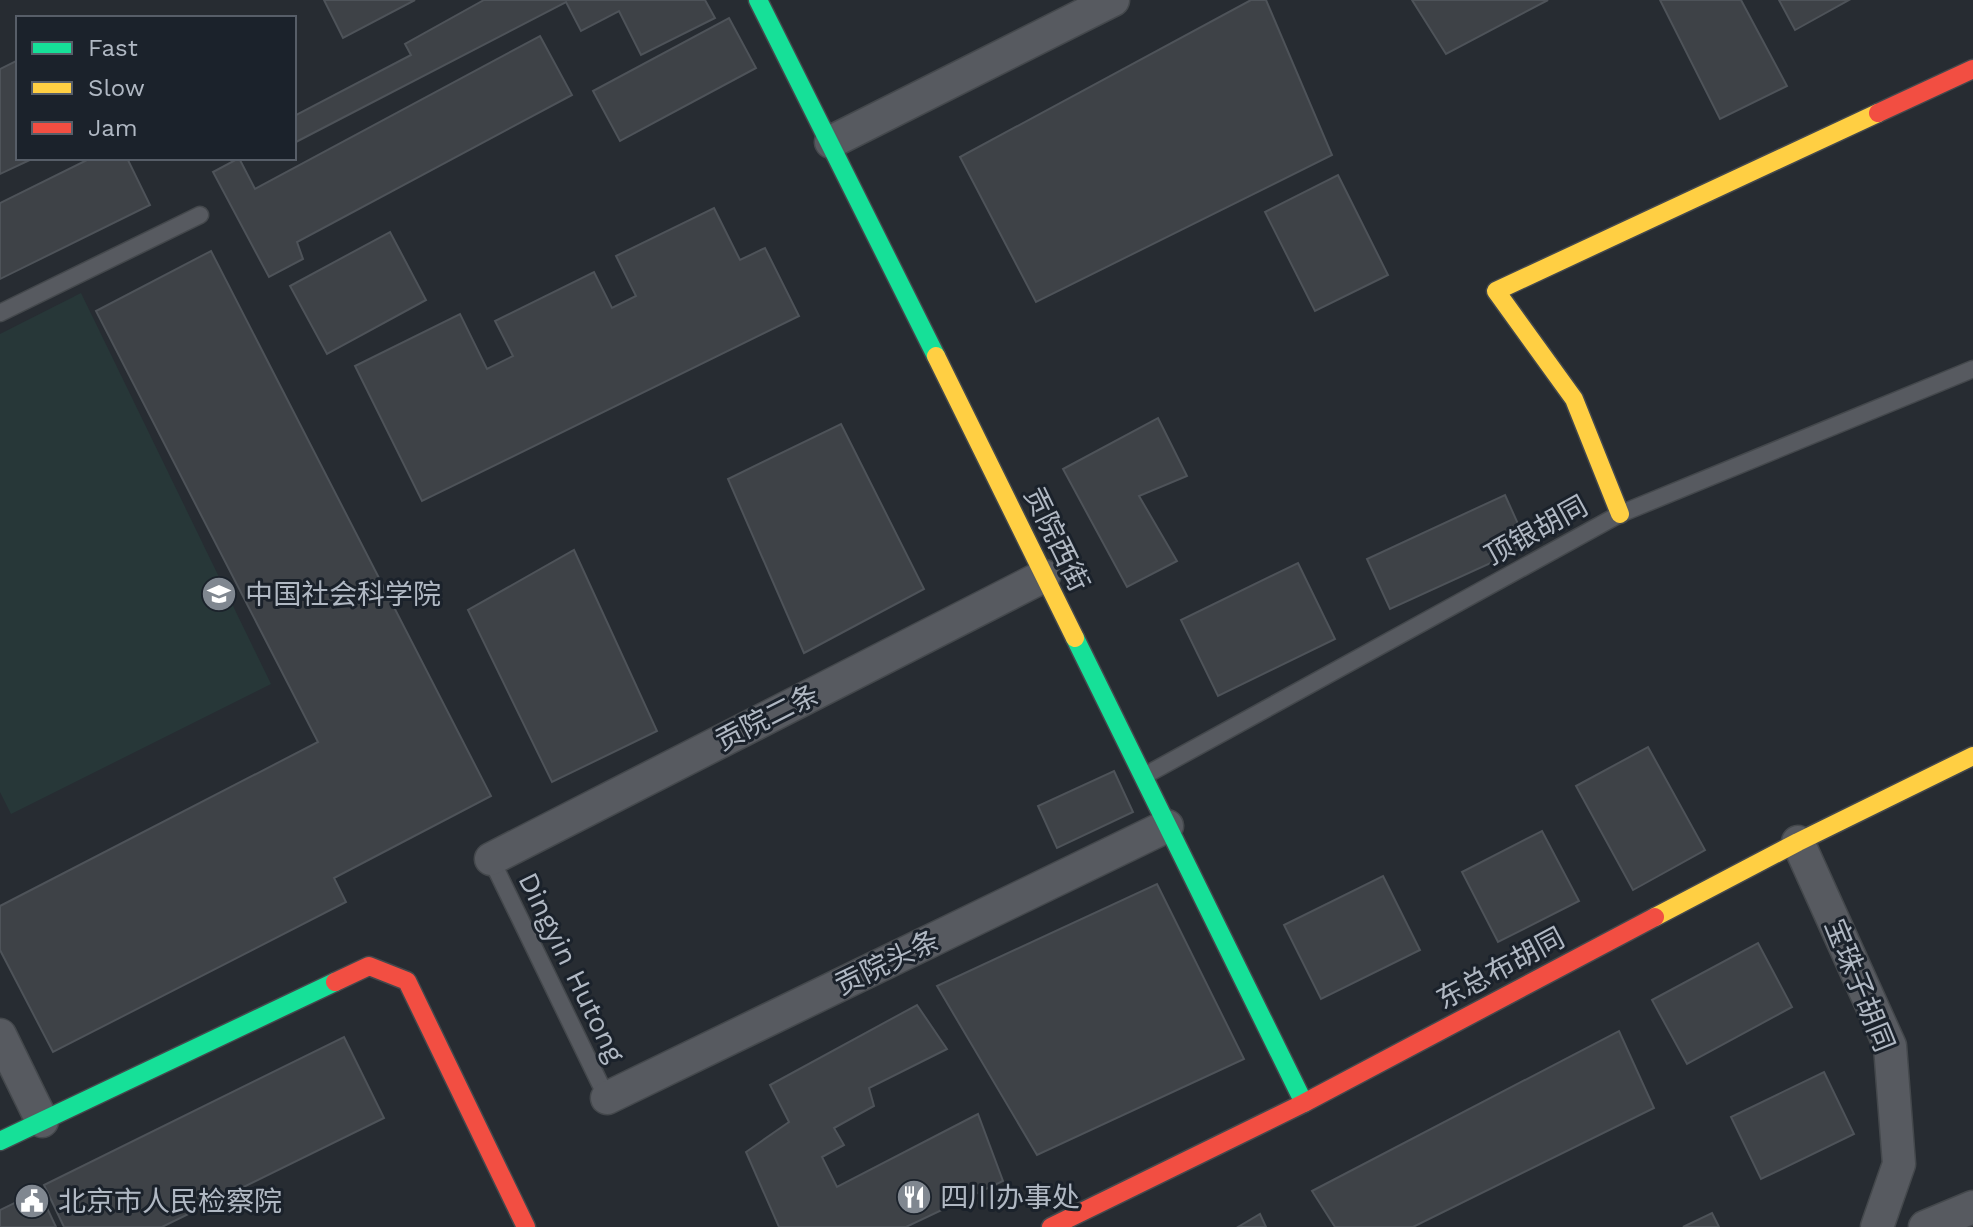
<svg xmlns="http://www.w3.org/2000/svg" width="1973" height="1227" font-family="'Work Sans','Noto Sans SC',sans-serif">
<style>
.green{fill:#273738}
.building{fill:#3e4247;stroke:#4e5359;stroke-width:2}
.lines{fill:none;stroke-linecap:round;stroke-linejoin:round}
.lane-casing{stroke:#44484c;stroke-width:19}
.street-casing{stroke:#44484c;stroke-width:35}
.fast-casing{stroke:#44484c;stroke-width:21}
.slow-casing{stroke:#44484c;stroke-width:21}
.jam-casing{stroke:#44484c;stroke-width:21}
.lane{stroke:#575a60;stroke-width:16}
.street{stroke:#575a60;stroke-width:32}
.fast{stroke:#16e098;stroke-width:18}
.slow{stroke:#ffcf43;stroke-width:18}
.jam{stroke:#f24e42;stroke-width:18}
.labels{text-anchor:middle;stroke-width:6;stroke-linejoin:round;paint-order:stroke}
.street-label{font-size:28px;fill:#b0b8c3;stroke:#1b222b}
.poi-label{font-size:28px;fill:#b0b8c3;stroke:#1b222b;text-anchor:start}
</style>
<rect width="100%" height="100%" fill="#272c32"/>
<polygon class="green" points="81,293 271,684 11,814 0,792 0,334"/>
<g class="building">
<polygon points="324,0 415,0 343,38"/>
<polygon points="484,0 705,0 715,18 641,55 619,11 581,31 566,2 294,143 294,116 411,55 405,44"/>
<polygon points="1251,0 1266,0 1332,155 1036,302 960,157"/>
<polygon points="1412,0 1548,0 1446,54"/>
<polygon points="1660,0 1741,0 1787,86 1720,119"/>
<polygon points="1779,0 1849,0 1795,30"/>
<polygon points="729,18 756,68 620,141 593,91"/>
<polygon points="540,36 572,95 297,242 303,259 269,277 213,172 239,158 255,189"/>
<polygon points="18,60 18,158 34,158 0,174 0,69"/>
<polygon points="91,158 127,158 150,205 0,279 0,203"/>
<polygon points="1338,175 1388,275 1315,311 1265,212"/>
<polygon points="714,208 740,260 765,248 799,316 422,501 355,366 460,314 487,369 513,356 495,321 594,272 612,308 636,296 616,256"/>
<polygon points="390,232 426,300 327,354 290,286"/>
<polygon points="211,251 491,796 334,878 346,902 53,1052 0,950 0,906 318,742 96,311"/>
<polygon points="1158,418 1187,476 1139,496 1177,561 1127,587 1063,469"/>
<polygon points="841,424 924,589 804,653 728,479"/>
<polygon points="1505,495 1528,546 1390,609 1367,559"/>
<polygon points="574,550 657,731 552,782 468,610"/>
<polygon points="1298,563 1335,639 1218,696 1181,620"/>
<polygon points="1648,747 1705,850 1633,890 1576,786"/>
<polygon points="1114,771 1133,812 1057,848 1038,806"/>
<polygon points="1542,831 1579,901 1498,942 1462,872"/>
<polygon points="1383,876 1420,950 1321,999 1284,925"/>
<polygon points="1157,884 1244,1059 1037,1155 937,986"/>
<polygon points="1758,943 1792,1007 1687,1064 1652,1000"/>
<polygon points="917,1005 947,1049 869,1088 874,1106 834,1128 844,1145 822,1157 837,1187 978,1114 1003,1181 906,1227 779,1227 746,1152 789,1122 770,1085"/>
<polygon points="1619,1031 1654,1108 1413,1227 1335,1227 1312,1191"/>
<polygon points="344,1037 384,1118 162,1227 64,1227 44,1185"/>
<polygon points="1824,1072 1854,1134 1761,1179 1731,1117"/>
<polygon points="39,1191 56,1227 0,1227 0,1210"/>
<polygon points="1712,1213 1719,1227 1683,1227"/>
<polygon points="1260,1214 1266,1227 1238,1227"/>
</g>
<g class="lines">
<g class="lane-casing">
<g id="lane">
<polyline points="0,313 200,215"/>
<polyline points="1144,776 1620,514 1973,369"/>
<polyline points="491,859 607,1098"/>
</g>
</g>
<g class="street-casing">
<g id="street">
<polyline points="831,142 1113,0"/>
<polyline points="1798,842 1890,1046 1899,1164 1877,1227"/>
<polyline points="491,859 1044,576"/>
<polyline points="0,1035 42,1121"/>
<polyline points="607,1098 1167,826"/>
<polyline points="1925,1227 1973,1207"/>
</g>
</g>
<g class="fast-casing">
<g id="fast">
<polyline points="758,0 936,356"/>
<polyline points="1075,638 1304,1103"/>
<polyline points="0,1141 335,982"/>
</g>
</g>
<g class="slow-casing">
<g id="slow">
<polyline points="936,356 1075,638"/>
<polyline points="1620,514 1574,399 1496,291 1878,113"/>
<polyline points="1655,917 1798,842 1973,756"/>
</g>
</g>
<g class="jam-casing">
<g id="jam">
<polyline points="1878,113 1973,69"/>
<polyline points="335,982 369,966 407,981 526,1227"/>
<polyline points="1051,1227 1304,1103 1655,917"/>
</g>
</g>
<use href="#lane" class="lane"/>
<use href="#street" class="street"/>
<use href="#fast" class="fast"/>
<use href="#slow" class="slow"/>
<use href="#jam" class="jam"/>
</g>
<defs>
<g id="university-disc" transform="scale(1.8)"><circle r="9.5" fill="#808790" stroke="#1b222b"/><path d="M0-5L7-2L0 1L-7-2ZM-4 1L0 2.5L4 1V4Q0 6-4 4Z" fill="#fff"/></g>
<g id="restaurant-disc" transform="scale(1.8)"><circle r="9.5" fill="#808790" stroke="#1b222b"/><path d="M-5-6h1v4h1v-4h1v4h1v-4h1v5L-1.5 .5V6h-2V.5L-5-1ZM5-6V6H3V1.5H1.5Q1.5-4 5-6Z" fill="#fff"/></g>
<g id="civic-disc" transform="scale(1.8)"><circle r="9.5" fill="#808790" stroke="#1b222b"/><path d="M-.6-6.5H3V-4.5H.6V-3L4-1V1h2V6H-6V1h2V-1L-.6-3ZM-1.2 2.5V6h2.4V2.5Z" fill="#fff"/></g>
</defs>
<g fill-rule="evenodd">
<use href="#university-disc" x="219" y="594"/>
<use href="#restaurant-disc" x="914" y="1197"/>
<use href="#civic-disc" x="32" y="1201"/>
</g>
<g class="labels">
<g class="street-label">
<text transform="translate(1536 530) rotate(-29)" y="10">顶银胡同</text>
<text transform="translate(1057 539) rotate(64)" y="10">贡院西街</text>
<text transform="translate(767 717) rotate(-27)" y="10">贡院二条</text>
<text transform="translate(887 962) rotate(-26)" y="10">贡院头条</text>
<text transform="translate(572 967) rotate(64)" y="10">Dingyin Hutong</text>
<text transform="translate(1500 968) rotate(-28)" y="10">东总布胡同</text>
<text transform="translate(1860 985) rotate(68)" y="10">宝珠子胡同</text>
</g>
<g class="poi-label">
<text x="245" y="604">中国社会科学院</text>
<text x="940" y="1207">四川办事处</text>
<text x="58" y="1211">北京市人民检察院</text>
</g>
</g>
<rect x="16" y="16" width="280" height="144" fill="#1b222b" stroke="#575e68" stroke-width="2"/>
<rect x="32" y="42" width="40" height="12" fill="#16e098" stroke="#575e68" stroke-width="2"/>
<text x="88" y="56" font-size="24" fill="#b0b8c3">Fast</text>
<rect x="32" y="82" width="40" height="12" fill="#ffcf43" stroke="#575e68" stroke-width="2"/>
<text x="88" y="96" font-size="24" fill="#b0b8c3">Slow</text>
<rect x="32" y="122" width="40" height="12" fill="#f24e42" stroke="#575e68" stroke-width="2"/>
<text x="88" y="136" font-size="24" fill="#b0b8c3">Jam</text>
</svg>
